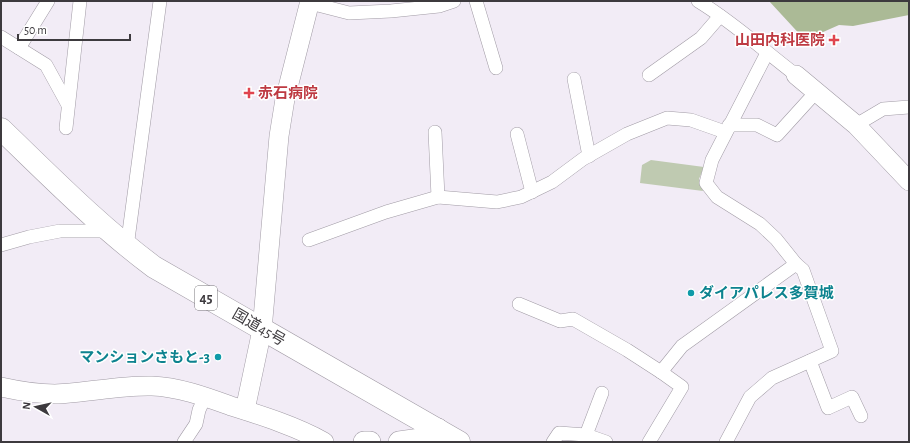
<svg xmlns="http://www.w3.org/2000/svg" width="910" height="443" font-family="'Alegreya Sans','Noto Sans JP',sans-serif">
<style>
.green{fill:#bfcab1}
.forest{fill:#abba96}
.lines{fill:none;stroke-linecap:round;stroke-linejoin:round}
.street-casing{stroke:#a19ba5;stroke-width:14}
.secondary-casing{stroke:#a19ba5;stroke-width:20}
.primary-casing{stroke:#a19ba5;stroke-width:22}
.highway-casing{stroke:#a19ba5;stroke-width:23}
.street{stroke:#fff;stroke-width:13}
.secondary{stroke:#fff;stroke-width:19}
.primary{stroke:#fff;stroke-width:21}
.highway{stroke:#fff;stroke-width:22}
.health-dot{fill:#e0444e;stroke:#fff;stroke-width:1.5}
.culture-dot{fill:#0f9aa8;stroke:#fff;stroke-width:1.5}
.labels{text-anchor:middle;stroke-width:3;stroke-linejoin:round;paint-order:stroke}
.shield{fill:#fff;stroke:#777578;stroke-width:1}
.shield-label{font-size:14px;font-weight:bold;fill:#3d3a3e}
.health-label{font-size:15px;font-weight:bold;fill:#be3a42;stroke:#fff;text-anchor:end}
.culture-label{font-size:15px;font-weight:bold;fill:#0d838f;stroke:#fff;text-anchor:start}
.street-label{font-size:15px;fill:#3d3a3e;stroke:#fff}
</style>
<rect width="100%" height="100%" fill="#f2ecf6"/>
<polygon class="green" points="651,160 704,167 699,179 703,191 640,183 642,165"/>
<polygon class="forest" points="769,1 909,1 909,15 853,26 839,25 805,40"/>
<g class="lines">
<g class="street-casing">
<g id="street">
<polyline points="476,1 496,68"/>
<path d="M698,1C733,22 763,50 796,75"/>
<polyline points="310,3 349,13 391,11 439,6 454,1"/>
<polyline points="1,37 46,65 68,105"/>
<polyline points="19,48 48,1"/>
<polyline points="649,75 701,38 720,16"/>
<polyline points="574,79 589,156"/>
<polyline points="729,125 757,125 777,135 816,92"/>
<polyline points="856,125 883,109 909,107"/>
<polyline points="66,128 80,1"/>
<polyline points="435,132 438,197"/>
<polyline points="517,134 532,192"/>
<polyline points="309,240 386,212 438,197 497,202 521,197 552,182 583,159 627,134 667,118 691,120 725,132"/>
<polyline points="1,245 29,237 60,231 109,231"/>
<polyline points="127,247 160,1"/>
<polyline points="519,304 560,321 573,319 627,350 661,372"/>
<polyline points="810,361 828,408 852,397 861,416"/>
<polyline points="586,435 602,393"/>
<polyline points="184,442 196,424 199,410 205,397"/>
<polyline points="553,442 559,433 586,435 606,442"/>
<polyline points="649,442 682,387 661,372 682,346 796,264 776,239 760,224 717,197 706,183 712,160 767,53"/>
<polyline points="726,442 750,397 772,378 832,351 803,270 796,264"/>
</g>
</g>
<g class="secondary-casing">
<g id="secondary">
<polyline points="796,75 856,125 909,181"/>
<path d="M1,387C19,391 37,394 55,394C87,393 120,385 152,386C179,387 206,397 231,406C263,416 295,426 324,442"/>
<polyline points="245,410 262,330 279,136 285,99 310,1"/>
</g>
</g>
<g class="primary-casing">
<g id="primary">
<polyline points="364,442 370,442"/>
<polyline points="399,442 428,438 438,429"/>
</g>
</g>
<g class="highway-casing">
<path id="highway" d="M1,129C51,177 99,226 154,267L459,442"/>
</g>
<use href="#street" class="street"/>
<use href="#secondary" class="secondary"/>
<use href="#primary" class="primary"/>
<use href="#highway" class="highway"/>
</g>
<g class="health-dot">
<path d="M832 34h4v4h4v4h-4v4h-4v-4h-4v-4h4z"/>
<path d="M247 87h4v4h4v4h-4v4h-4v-4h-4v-4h4z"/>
</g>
<g class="culture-dot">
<circle cx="691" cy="293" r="4"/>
<circle cx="218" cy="357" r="4"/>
</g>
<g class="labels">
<rect class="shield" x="195" y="286" width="22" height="24" rx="3"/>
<g class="shield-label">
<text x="206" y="303">45</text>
</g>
<g class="health-label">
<text x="825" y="45">山田内科医院</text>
<text x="258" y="98" text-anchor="start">赤石病院</text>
</g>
<g class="culture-label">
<text x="699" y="298">ダイアパレス多賀城</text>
<text x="210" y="362" text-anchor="end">マンションさもと-3</text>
</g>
<g class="street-label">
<text transform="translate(259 327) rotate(30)" y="5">国道45号</text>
</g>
</g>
<rect width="910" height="443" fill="none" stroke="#3d3a3e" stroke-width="4"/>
<g transform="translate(36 407) rotate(278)" stroke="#ffffff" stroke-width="3" paint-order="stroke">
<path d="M0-3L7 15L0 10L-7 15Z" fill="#3d3a3e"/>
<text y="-6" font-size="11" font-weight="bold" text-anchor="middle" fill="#3d3a3e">N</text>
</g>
<path d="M18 34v6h112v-6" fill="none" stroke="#3d3a3e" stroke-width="2"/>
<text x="24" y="34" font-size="12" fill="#3d3a3e" stroke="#ffffff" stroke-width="3" paint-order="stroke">50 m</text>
</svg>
